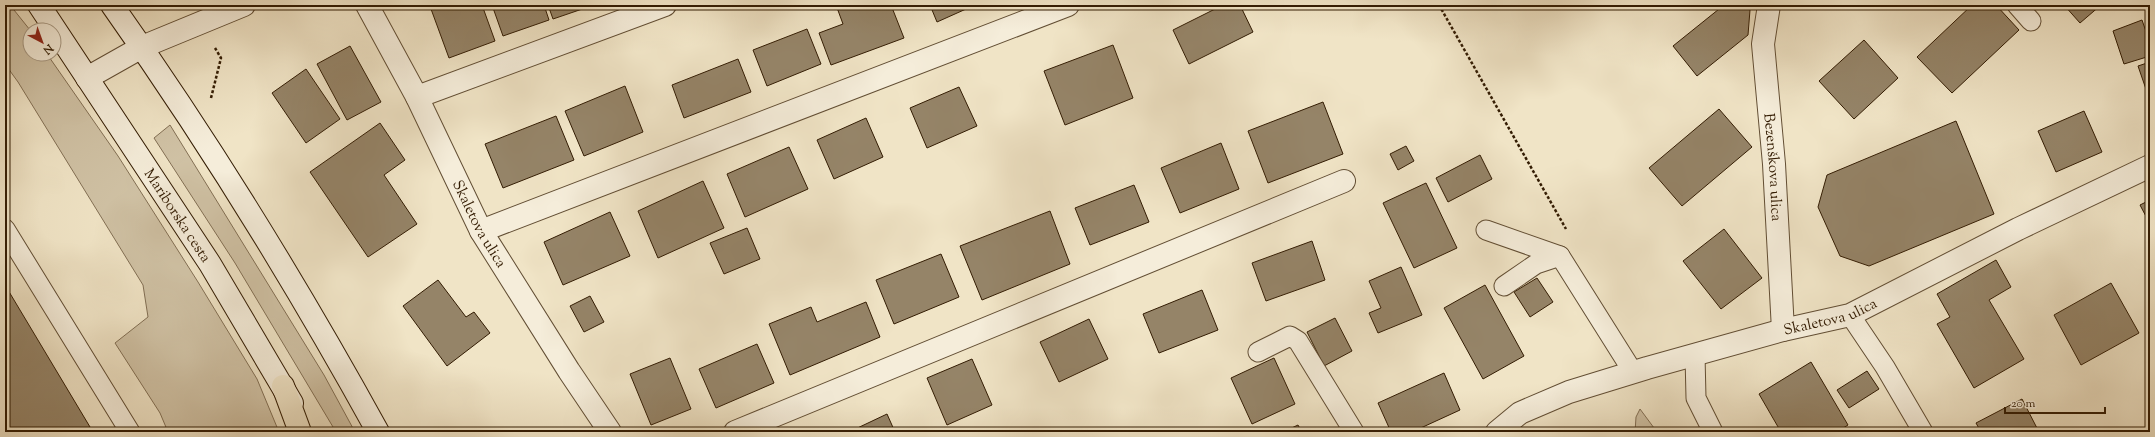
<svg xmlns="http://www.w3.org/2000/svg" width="2155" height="437" font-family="'Sorts Mill Goudy',serif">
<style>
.grass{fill:#d0c2a5;stroke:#826f54}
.building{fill:#958468;stroke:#331c03}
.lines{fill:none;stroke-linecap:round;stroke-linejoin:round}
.lane-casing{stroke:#624e34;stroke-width:21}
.street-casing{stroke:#624e34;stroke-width:24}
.secondary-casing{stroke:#331c03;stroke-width:24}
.highway-casing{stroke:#331c03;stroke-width:24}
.path{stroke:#331c03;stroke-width:2.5;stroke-dasharray:3 2;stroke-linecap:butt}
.lane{stroke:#f5edda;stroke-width:19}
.street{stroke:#f5edda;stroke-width:22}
.secondary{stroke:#f5edda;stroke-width:22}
.highway{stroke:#f0e4c6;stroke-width:22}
.labels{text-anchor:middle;stroke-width:3;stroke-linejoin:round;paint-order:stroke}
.street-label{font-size:15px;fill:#331c03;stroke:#f5edda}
</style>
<rect width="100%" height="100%" fill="#f0e4c6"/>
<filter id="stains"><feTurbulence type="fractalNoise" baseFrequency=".005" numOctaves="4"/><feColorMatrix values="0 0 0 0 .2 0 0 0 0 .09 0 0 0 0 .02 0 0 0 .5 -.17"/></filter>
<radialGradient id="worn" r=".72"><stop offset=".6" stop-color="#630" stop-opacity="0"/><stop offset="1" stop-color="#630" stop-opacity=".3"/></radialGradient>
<g class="grass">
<polygon points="5,5 10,5 30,30 30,54 47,54 118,156 198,282 257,379 279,432 168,432 160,413 115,343 148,317 143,285 18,82 5,64"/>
<polygon points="170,125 324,375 355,432 336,432 235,263 154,138"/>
<polygon points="1640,409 1657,432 1635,432 1636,417"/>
</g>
<g class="building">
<polygon points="443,5 482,5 495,41 449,58 431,9"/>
<polygon points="492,5 544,5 549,20 503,36"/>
<polygon points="548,5 594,5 553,19"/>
<polygon points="836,5 891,5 904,38 831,65 819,33 843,24"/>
<polygon points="930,5 975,5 937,22"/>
<polygon points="1223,5 1240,5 1253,32 1189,64 1173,30"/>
<polygon points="1724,5 1746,5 1750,10 1748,35 1697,76 1673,46"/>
<polygon points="1972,5 1996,5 2019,30 1952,93 1917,57"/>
<polygon points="2064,5 2101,5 2080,23"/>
<polygon points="2142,20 2150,43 2150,56 2124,64 2113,31"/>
<polygon points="807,29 821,64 767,86 753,50"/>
<polygon points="1864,40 1898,78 1854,119 1819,81"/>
<polygon points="1113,45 1133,98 1065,125 1044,71"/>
<polygon points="350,46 381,102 347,120 317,64"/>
<polygon points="738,59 751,92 684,118 672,85"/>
<polygon points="2150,62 2150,94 2148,95 2138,66"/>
<polygon points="306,69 340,119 306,143 272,93"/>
<polygon points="625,86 643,132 584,156 565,111"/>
<polygon points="959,87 977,126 927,148 910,108"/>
<polygon points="1323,102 1343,154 1268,183 1248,131"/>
<polygon points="1719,109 1752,147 1682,206 1649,168"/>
<polygon points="2084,111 2102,152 2056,172 2038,131"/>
<polygon points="556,116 574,160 503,188 485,144"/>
<polygon points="866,118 883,157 834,179 817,140"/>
<polygon points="1956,121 1994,214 1869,266 1840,256 1818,207 1827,175"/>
<polygon points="380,123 405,160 384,175 417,224 368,257 310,172"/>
<polygon points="1221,143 1239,189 1180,213 1161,168"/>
<polygon points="1406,146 1414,161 1398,170 1390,154"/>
<polygon points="789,147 808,189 745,217 727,174"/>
<polygon points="1480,155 1492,179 1448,202 1436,178"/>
<polygon points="703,181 724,228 658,258 638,211"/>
<polygon points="1426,183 1457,248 1414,268 1383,203"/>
<polygon points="1134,185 1149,222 1090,245 1075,208"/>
<polygon points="2150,200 2150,224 2140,205"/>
<polygon points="1050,211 1070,264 982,300 960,246"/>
<polygon points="610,212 630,256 563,285 544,242"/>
<polygon points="747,228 760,259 724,274 710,243"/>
<polygon points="1724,229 1762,278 1721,309 1683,261"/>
<polygon points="1312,241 1325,280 1266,301 1252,263"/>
<polygon points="941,254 959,297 894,324 876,280"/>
<polygon points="1996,260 2011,287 1989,300 2024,359 1974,388 1937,324 1950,317 1937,294"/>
<polygon points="1401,267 1422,315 1378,333 1369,313 1381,308 1369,281"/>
<polygon points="1537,278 1553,302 1530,317 1514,292"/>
<polygon points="438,280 466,317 474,312 490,333 447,366 403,306"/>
<polygon points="2111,283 2139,333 2081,365 2054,315"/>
<polygon points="5,285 93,432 5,432"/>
<polygon points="1485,285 1524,356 1483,379 1444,308"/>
<polygon points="1202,290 1218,330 1159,353 1143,314"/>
<polygon points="590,296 604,322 584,332 570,306"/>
<polygon points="866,302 880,337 790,375 769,324 811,307 817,322"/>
<polygon points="1335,318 1352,351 1324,366 1307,332"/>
<polygon points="1089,319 1108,359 1059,382 1040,342"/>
<polygon points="757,344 774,383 716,408 699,369"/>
<polygon points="670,358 691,409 651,425 630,374"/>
<polygon points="1274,358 1295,404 1252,424 1231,378"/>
<polygon points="972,359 992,405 947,425 927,378"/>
<polygon points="1811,362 1848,425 1837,432 1781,432 1759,394"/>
<polygon points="1867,371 1879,389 1849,408 1837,390"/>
<polygon points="1444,373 1460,410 1412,432 1391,432 1378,403"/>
<polygon points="2022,399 2039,432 1981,432 1976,423"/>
<polygon points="887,414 895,432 849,432"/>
<polygon points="1298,425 1302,432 1283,432"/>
</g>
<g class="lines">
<g class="lane-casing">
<g id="lane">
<polyline points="2017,5 2031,21"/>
<polyline points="5,229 130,432"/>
<polyline points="1486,230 1560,256 1633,372"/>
<polyline points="1504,286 1536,264 1560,256"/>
<polyline points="1850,315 1885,367 1923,432"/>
<polyline points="1258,352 1290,336 1298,341 1354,432"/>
<polyline points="1695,355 1696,398 1713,432"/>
</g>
</g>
<g class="street-casing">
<g id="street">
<path id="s1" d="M367,5L417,97L481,231L569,371L610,432"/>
<path id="s2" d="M1769,5L1763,44L1774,164L1783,330"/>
<polyline points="87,78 142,47 244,5"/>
<polyline points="417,97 665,5"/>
<polyline points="481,231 1068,5"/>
<polyline points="735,432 1344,181"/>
<path id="s3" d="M1497,432L1520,413L1569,392L1647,368L1783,330L1850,315L2018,229L2150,166"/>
</g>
</g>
<g class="secondary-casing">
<g id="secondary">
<path id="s4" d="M39,5L210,264L292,403"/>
<path d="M112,5C209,142 297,285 378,432"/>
</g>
</g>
<g class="highway-casing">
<polyline id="highway" points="283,386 300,432"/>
</g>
<g class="path">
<polyline points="1439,5 1566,229"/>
<polyline points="211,98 221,58 215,48"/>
</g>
<use href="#lane" class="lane"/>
<use href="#street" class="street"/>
<use href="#secondary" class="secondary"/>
<use href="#highway" class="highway"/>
</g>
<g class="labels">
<g class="street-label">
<text dy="5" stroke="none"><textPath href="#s2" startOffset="163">Bezenškova ulica</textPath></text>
<text dy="5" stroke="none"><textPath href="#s4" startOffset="252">Mariborska cesta</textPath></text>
<text dy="5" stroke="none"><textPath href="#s1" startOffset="246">Skaletova ulica</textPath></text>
<text dy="5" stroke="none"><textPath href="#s3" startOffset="355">Skaletova ulica</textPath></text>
</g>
</g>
<rect width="2155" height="437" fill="none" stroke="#f0e4c6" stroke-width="20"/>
<rect x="6" y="6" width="2143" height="425" fill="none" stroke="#331c03" stroke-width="2"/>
<rect x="10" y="10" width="2135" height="417" fill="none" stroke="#331c03"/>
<g transform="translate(42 42) rotate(139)"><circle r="19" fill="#f5edda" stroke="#a79984"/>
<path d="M0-3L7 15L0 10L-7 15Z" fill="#8f2418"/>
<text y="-6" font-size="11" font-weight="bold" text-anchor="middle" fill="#331c03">N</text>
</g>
<path d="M2005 407v6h100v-6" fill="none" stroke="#331c03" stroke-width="2"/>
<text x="2011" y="407" font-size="12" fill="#331c03" stroke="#f5edda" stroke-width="3" paint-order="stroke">20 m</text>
<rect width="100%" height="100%" filter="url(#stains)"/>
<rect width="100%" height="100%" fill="url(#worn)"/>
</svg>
